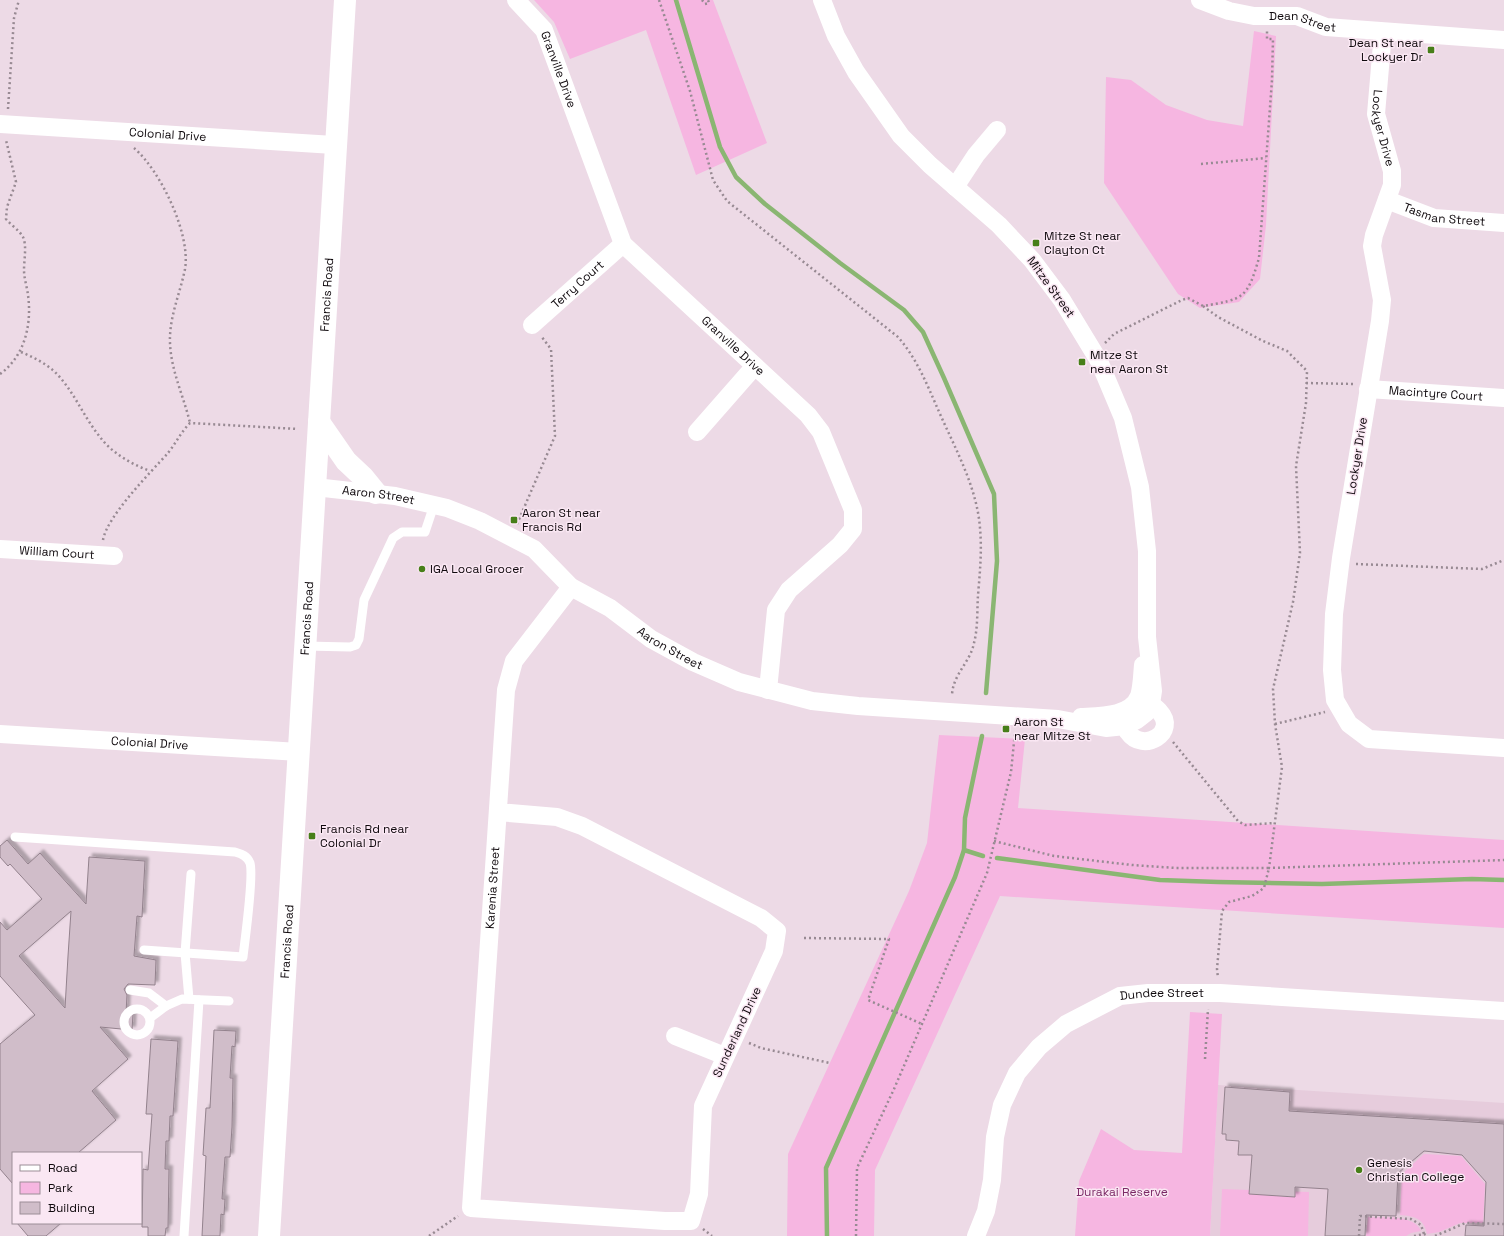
<svg xmlns="http://www.w3.org/2000/svg" width="1504" height="1236" font-family="'Space Grotesk',sans-serif">
<style>
.built{fill:#e6ccdc}
.green{fill:#f6b6e1}
.lines{fill:none;stroke-linecap:round;stroke-linejoin:round}
.stream{stroke:#8ab672;stroke-width:4.5}
.building{fill:#d0bdc9;stroke:#93828d;fill-rule:evenodd;filter:url(#shadow)}
.path{stroke:#988a93;stroke-width:2.5;stroke-dasharray:2 3;stroke-linecap:butt}
.service{stroke:#fff;stroke-width:9}
.minor{stroke:#fff;stroke-width:18}
.secondary{stroke:#fff;stroke-width:22}
.poi-dot{fill:#477f19;stroke:#fae7f3;stroke-width:1.5}
.labels{text-anchor:middle;stroke-width:3;stroke-linejoin:round;paint-order:stroke}
.street-label{font-size:12px;fill:#0f090d;stroke:#fae7f3}
.poi-label{font-size:12px;fill:#0f090d;stroke:#fae7f3;text-anchor:start}
.park-label{font-size:12px;fill:#7b2966;stroke:#fae7f3}
</style>
<defs>
<filter id="shadow"><feDropShadow dx="3.5" dy="-3.5" stdDeviation="1" flood-color="#0004"/></filter>
</defs>
<rect width="100%" height="100%" fill="#eddae6"/>
<polygon class="built" points="1218,1085 1504,1103 1504,1236 1210,1236"/>
<g class="green">
<polygon points="534,0 713,0 767,143 696,175 646,30 570,59 554,22"/>
<polygon points="1254,31 1276,36 1266,225 1260,279 1239,302 1200,308 1178,294 1104,183 1106,77 1131,80 1166,105 1207,120 1243,126"/>
<polygon points="939,735 1025,739 1018,808 1504,840 1504,928 1000,896 875,1170 874,1236 787,1236 788,1154 909,891 927,843"/>
<polygon points="1190,1012 1222,1014 1210,1236 1075,1236 1079,1181 1101,1129 1134,1150 1182,1153"/>
<path d="M1424,1154L1461,1156L1485,1184L1483,1223H1460L1439,1232L1427,1234C1424,1218 1414,1216 1400,1215L1402,1174Z"/>
<polygon points="1222,1189 1309,1192 1308,1236 1220,1236"/>
<path d="M1368,1217C1383,1218 1414,1214 1421,1231L1411,1233L1406,1236H1366Z"/>
</g>
<g class="lines">
<g class="stream">
<polyline points="676,0 720,147 736,177 765,204 840,263 904,310 923,332 944,378 994,494 997,561 986,693"/>
<polyline points="964,850 983,856"/>
<polyline points="997,858 1160,880 1218,882 1322,884 1472,879 1504,880"/>
<polyline points="827,1236 826,1168 955,877 964,850 965,818 982,736"/>
</g>
</g>
<g class="building">
<path d="M7,840L28,864L40,853L86,904L89,857L145,861L142,917L137,916L134,956L156,960L155,985L128,984L124,989L127,995L126,1013L133,1014L132,1030L100,1027L128,1059L92,1091L116,1120L78,1153H13V1184L0,1169V1044L35,1015L0,976V922L7,930L42,899L10,864L8,866L0,857V846ZM71,911L68,956L65,1008L19,956Z"/>
<polygon points="214,1030 236,1031 235,1047 232,1046 230,1078 233,1078 232,1127 230,1157 225,1157 222,1199 225,1199 224,1215 221,1214 220,1236 202,1236 206,1156 203,1155 206,1108 210,1108"/>
<polygon points="151,1039 178,1041 173,1116 170,1116 169,1141 166,1141 165,1169 169,1169 168,1228 166,1228 165,1236 148,1236 148,1227 142,1227 143,1169 148,1170 152,1114 146,1114"/>
<polygon points="1225,1087 1290,1092 1289,1111 1504,1124 1504,1236 1465,1236 1466,1225 1484,1226 1486,1182 1462,1155 1424,1151 1398,1173 1396,1216 1366,1215 1365,1236 1325,1236 1328,1189 1295,1187 1295,1197 1249,1194 1252,1155 1238,1155 1239,1141 1226,1140 1226,1134 1222,1134"/>
<polygon points="17,1223 61,1223 46,1236 28,1236"/>
</g>
<g class="lines">
<g class="path">
<path d="M659,0L690,91L713,180L727,201L898,337C918,360 928,387 940,414C956,450 977,488 980,528C982,550 980,572 978,595C977,610 978,628 974,643C970,663 953,674 952,695"/>
<polyline points="702,0 705,4 709,3 708,0"/>
<polyline points="8,109 14,18 19,0"/>
<path d="M134,148C160,170 191,234 185,269C180,294 169,317 170,343C171,371 184,397 190,423"/>
<polyline points="1201,164 1266,158"/>
<polyline points="1203,306 1218,317 1263,341 1287,351 1307,371 1306,403 1296,466 1300,553 1293,602 1273,689 1275,724 1282,767 1269,868 1504,860"/>
<path d="M1105,343L1114,334L1182,300L1188,298L1203,306C1244,299 1247,299 1259,258L1272,80L1273,39H1267V31"/>
<path d="M21,352C33,357 45,363 55,372C74,391 83,416 100,437C112,453 131,464 150,471"/>
<polyline points="1078,360 1081,366"/>
<path d="M0,374C25,356 32,324 28,295C27,287 24,278 24,270C24,260 27,246 23,237C19,230 11,225 6,219L7,207L16,182L6,140"/>
<polyline points="1306,383 1354,384"/>
<polyline points="517,524 555,436 551,349 541,336"/>
<path d="M103,540C107,516 151,472 168,453C176,443 181,432 190,423L298,429"/>
<polyline points="1356,564 1482,569 1504,560"/>
<polyline points="1275,724 1325,712"/>
<polyline points="1173,742 1238,821 1245,825 1274,823"/>
<polyline points="994,841 1054,856 1132,865 1176,868 1269,868 1264,888 1252,896 1229,902 1222,911 1217,969 1218,978"/>
<polyline points="804,938 889,939 868,1000 922,1024"/>
<polyline points="749,1043 761,1048 830,1063"/>
<polyline points="1205,1059 1208,1009"/>
<polyline points="703,1229 712,1236"/>
<polyline points="429,1236 458,1216"/>
<polyline points="856,1236 857,1168 894,1089 987,873 1011,772 1015,732"/>
<polyline points="1359,1236 1360,1216 1411,1219 1421,1225 1424,1234"/>
<polyline points="1414,1236 1424,1234 1428,1236"/>
<polyline points="1435,1236 1465,1223 1504,1224"/>
</g>
<g class="service">
<polyline points="305,646 350,647 356,645 359,639 364,600 393,538 402,532 425,532 434,505"/>
<path d="M15,837L235,852C242,854 247,856 250,863C254,876 245,939 243,957L144,950"/>
<polyline points="130,990 149,993 166,1006"/>
<polyline points="189,999 185,953 191,874"/>
<circle cx="137" cy="1022" r="13"/>
<polyline points="150,1018 166,1006 182,999 229,1001"/>
<polyline points="184,1236 199,1000"/>
</g>
<g class="minor">
<path id="s1" d="M516,0L544,30L623,244L808,415L821,432L853,510V529L840,545L789,590L776,610L768,690"/>
<path id="s2" d="M1200,0L1229,11L1254,16H1297L1326,27L1504,40"/>
<path id="s3" d="M1383,32L1376,114L1392,171V185L1374,235L1372,246L1382,300L1380,321L1341,558L1334,614L1332,670L1335,700L1349,724L1369,739L1504,748"/>
<path id="s4" d="M0,124L334,145"/>
<polyline points="955,187 976,155 997,130"/>
<path id="s5" d="M1387,200L1434,218L1504,223"/>
<path id="s6" d="M532,325L623,244"/>
<path id="s7" d="M1368,389L1504,398"/>
<polyline points="697,432 754,367"/>
<path id="s8" d="M315,487L395,496L447,508L480,521L534,549L571,587L610,608L651,639L693,662L739,682L812,701L858,706L1058,719L1106,728L1125,726L1137,720L1146,713L1151,704L1153,691L1147,637V551L1140,487L1123,418L1099,361L1062,300L1032,260L999,225L930,165L901,136L856,72L836,36L822,0"/>
<path id="s9" d="M0,549L114,556"/>
<path d="M1123,714C1124,720 1125,727 1128,732C1143,754 1179,732 1159,711C1154,705 1147,702 1141,698"/>
<path d="M1081,717C1099,716 1131,717 1139,696C1142,687 1142,675 1143,665"/>
<path id="s10" d="M0,734L299,752"/>
<path id="s11" d="M498,812L557,817L582,826L761,918L777,931L774,951L703,1106L699,1194L691,1221H665L471,1208L506,690L514,661L571,587"/>
<polyline points="675,1036 725,1056"/>
<path id="s12" d="M976,1236L986,1211L992,1180L995,1137L1002,1105L1017,1073L1039,1047L1066,1024L1120,996L1148,993H1220L1504,1011"/>
</g>
<g class="secondary">
<polyline points="319,422 346,461 363,477 376,493"/>
<path id="s13" d="M269,1236L345,0"/>
</g>
</g>
<g class="poi-dot">
<rect x="1427" y="46" width="8" height="8" rx="2"/>
<rect x="1032" y="239" width="8" height="8" rx="2"/>
<rect x="1078" y="358" width="8" height="8" rx="2"/>
<rect x="510" y="516" width="8" height="8" rx="2"/>
<circle cx="422" cy="569" r="4"/>
<rect x="1002" y="725" width="8" height="8" rx="2"/>
<rect x="308" y="832" width="8" height="8" rx="2"/>
<circle cx="1359" cy="1170" r="4"/>
</g>
<g class="labels">
<g class="street-label">
<text dy="4" stroke="none"><textPath href="#s2" startOffset="106">Dean Street</textPath></text>
<text dy="4" stroke="none"><textPath href="#s1" startOffset="83">Granville Drive</textPath></text>
<text dy="4" stroke="none"><textPath href="#s3" startOffset="97">Lockyer Drive</textPath></text>
<text dy="4" stroke="none"><textPath href="#s4" startOffset="168">Colonial Drive</textPath></text>
<text dy="4" stroke="none"><textPath href="#s5" startOffset="60">Tasman Street</textPath></text>
<text dy="4" stroke="none"><textPath href="#s6" startOffset="61">Terry Court</textPath></text>
<text transform="translate(1051 287) rotate(54)" y="4">Mitze Street</text>
<text dy="4" stroke="none"><textPath href="#s13" startOffset="943">Francis Road</textPath></text>
<text dy="4" stroke="none"><textPath href="#s1" startOffset="419">Granville Drive</textPath></text>
<text dy="4" stroke="none"><textPath href="#s7" startOffset="68">Macintyre Court</textPath></text>
<text transform="translate(1357 456) rotate(-81)" y="4">Lockyer Drive</text>
<text dy="4" stroke="none"><textPath href="#s8" startOffset="64">Aaron Street</textPath></text>
<text dy="4" stroke="none"><textPath href="#s9" startOffset="57">William Court</textPath></text>
<text dy="4" stroke="none"><textPath href="#s13" startOffset="619">Francis Road</textPath></text>
<text dy="4" stroke="none"><textPath href="#s8" startOffset="400">Aaron Street</textPath></text>
<text dy="4" stroke="none"><textPath href="#s10" startOffset="150">Colonial Drive</textPath></text>
<text dy="4" stroke="none"><textPath href="#s11" startOffset="1156">Karenia Street</textPath></text>
<text dy="4" stroke="none"><textPath href="#s13" startOffset="295">Francis Road</textPath></text>
<text dy="4" stroke="none"><textPath href="#s12" startOffset="342">Dundee Street</textPath></text>
<text transform="translate(737 1032) rotate(-65)" y="4">Sunderland Drive</text>
</g>
<g class="poi-label">
<text x="1423" y="47" text-anchor="end">Dean St near<tspan x="1423" dy="14">Lockyer Dr</tspan></text>
<text x="1044" y="240">Mitze St near<tspan x="1044" dy="14">Clayton Ct</tspan></text>
<text x="1090" y="359">Mitze St<tspan x="1090" dy="14">near Aaron St</tspan></text>
<text x="522" y="517">Aaron St near<tspan x="522" dy="14">Francis Rd</tspan></text>
<text x="430" y="573">IGA Local Grocer</text>
<text x="1014" y="726">Aaron St<tspan x="1014" dy="14">near Mitze St</tspan></text>
<text x="320" y="833">Francis Rd near<tspan x="320" dy="14">Colonial Dr</tspan></text>
<text x="1367" y="1167">Genesis<tspan x="1367" dy="14">Christian College</tspan></text>
</g>
<g class="park-label">
<text x="1122" y="1196">Durakai Reserve</text>
</g>
</g>
<rect x="12" y="1152" width="130" height="72" fill="#fae7f3" stroke="#9c8e97"/>
<rect x="20" y="1165" width="20" height="6" fill="#ffffff" stroke="#9c8e97"/>
<text x="48" y="1172" font-size="12" fill="#0f090d">Road</text>
<rect x="20" y="1182" width="20" height="12" fill="#f6b6e1" stroke="#9c8e97"/>
<text x="48" y="1192" font-size="12" fill="#0f090d">Park</text>
<rect x="20" y="1202" width="20" height="12" fill="#d0bdc9" stroke="#9c8e97"/>
<text x="48" y="1212" font-size="12" fill="#0f090d">Building</text>
</svg>
